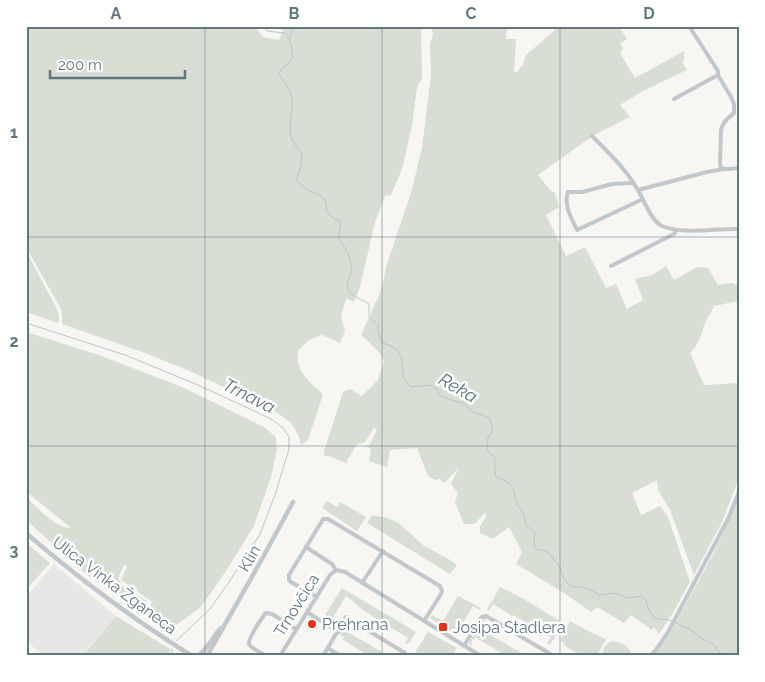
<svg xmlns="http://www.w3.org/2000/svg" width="765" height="682" font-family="Raleway,sans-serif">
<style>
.built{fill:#e7e8e6}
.green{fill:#d9ded4}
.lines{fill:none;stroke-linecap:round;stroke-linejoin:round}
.stream{stroke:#b7c7c9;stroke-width:1}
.minor{stroke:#c1c7ca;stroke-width:4}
.tertiary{stroke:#c1c7ca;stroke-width:4.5}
.grid{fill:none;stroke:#607780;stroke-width:1;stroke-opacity:0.55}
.poi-dot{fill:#ec2e1d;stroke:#fff;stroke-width:2}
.labels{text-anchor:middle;stroke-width:5;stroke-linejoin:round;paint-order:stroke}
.street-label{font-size:16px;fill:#607780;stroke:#fff}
.poi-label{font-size:16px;fill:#607780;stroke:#fff;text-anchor:start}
.water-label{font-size:18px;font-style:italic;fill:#5a777b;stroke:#fff}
.neatline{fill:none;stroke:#607780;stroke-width:2}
.grid-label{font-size:16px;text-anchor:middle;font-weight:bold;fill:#607780}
</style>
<rect width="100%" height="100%" fill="#f7f6f3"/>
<polygon class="built" points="54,564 116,616 83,656 44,656 26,641 26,597"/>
<g class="green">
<path d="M26,26H255L263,37L279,40L284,26H421L422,78L417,88L412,126L402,169L391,195L385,196L375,222L360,287L354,302L346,298L341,317L345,331L340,343L322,335L309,340L298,350C295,372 309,381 323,394L308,440L301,445L299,437L292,424L289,421L276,412L192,372L145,353L62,324V316L61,309L26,247Z"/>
<path d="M431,26H507L506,39H516L514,72H517L523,64L526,55L560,26H603L605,29L608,26H618L627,39L620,44L623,48L620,53L635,78L684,51V60L682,62L687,70L643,91L620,105L630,117L594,135L538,175L550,190L555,193L559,207L546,215L566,256L585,247L606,288L616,284L627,309L643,300L635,279L652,275L666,266L674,280L697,267L708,268L718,285L732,283L739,286V301L714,306C712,311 708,316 706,321C701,334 700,343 690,353L704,385L739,383V478L722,522L694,575L670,510L658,490L657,480L632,493L641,515L660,506L668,517L690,582L673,613L659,634L654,627L652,630L631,615L624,623L597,607L591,612L564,593L516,564L522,552L509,527L493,539L480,533V526L486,517L485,512L475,524H464L455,502L458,493L451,484L458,469L444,483L439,479L435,480L428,476L417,448L390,450L387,467L369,461L371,449L368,448L377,429L374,428L365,442L363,443L357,444L346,463L329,456H324V451L343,392L350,389L362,396L378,380L384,361L379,352L361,335L381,291L387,264L411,193L422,148L431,74L430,44L433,34Z"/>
<polygon points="26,251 57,309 59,318 58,323 26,312"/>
<path d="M26,332L99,355L182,387L264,427L276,437L277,450L271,477L254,526L226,571L201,607L168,631L146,616L152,602L121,580L127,567L124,565L118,578L123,586L147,601L141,614L86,574L26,520V497C37,507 56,529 71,528L28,493L26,495Z"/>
<path d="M739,499V656H653C669,639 677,619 688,600C707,567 724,533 739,499Z"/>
<polygon points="327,501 337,507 340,502 366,517 357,531 322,508"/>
<polygon points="372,515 388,518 400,524 424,546 447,558 457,565 450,574 367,523"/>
<polygon points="26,543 50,563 26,590"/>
<polygon points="500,587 522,598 563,623 550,645 547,643 551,637 513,615 512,616 493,604 489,611 487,610"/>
<polygon points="342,588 416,632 409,643 405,644 408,638 361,609 353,601 346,596 329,624 322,620"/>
<polygon points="458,596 481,608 480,610 473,606 458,632 460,634 459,636 430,618 432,615 443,621"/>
<polygon points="116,616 170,649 171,656 83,656"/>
<polygon points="486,619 480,629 527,656 509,656 504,653 503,654 475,637 471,643 472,644 471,646 469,643 470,641 482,620"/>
<polygon points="570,621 590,632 606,639 597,656 583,656 579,652 578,654 564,645 565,644 560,641"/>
<polygon points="349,622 354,623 352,626 349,625 346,631 389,656 369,656 343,640 344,637 339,634 345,624"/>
<polygon points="428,632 457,648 452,656 413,656"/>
<path d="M611,641C620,642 630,645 632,656H601L605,646Z"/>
</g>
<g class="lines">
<g class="stream">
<polyline points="263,26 267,31 285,33 289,37"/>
<polyline points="290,37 294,26"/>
<path d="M289,38C291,45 295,55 290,62C286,66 281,68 279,73C284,84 291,88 292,101C293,113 288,125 291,137C293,143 298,148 302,153L300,170L297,177V181C300,183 303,187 306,189C311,192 317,193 321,196C332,205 319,214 339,220L341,226C335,242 344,242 349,256C351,260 351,267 352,272C340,294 353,294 369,304V317L378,325V332L383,343C388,345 394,347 397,350C407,362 397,375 411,387L430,385L436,388L440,396L465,404L474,413L483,415L490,419L493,429L487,440V451L495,458C495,465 494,470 496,477L506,481L513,488L518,506L524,514L526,525L535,533L534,543L536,549L547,551L560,567L564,579L572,587H582L590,590L600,595L616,593L628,598L642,596L646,600L649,611L654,617L658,619L670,620L691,630L703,639L713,644L719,652L727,656"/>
<polyline points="26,323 125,355 198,385 250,409 273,420 283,428 289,437 289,449 275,495 260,534 227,585 210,609 176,641"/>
<polyline points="172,649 173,656"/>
</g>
<g class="minor">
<path d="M689,26L718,71V75L731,97L734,104V113C728,119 723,121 721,130L720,163L721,167L723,169"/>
<polyline points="674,99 718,75"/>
<path d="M592,136C609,153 627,170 639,192C644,201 652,222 662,226C683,235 716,228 739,229"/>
<path d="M634,183L612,184L582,192H568C563,205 572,219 577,230L643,199"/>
<polyline points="638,190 707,172 723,169 729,169 739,168"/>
<polyline points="611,266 674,234 677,230"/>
<polyline points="306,547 332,564 336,570 345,572 481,656"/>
<polyline points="362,583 383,551"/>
<polyline points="317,597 291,582 289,580 289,575 322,521 323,519 328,519 440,586 442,591 441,594 424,621"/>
<polyline points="307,612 338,632"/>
<polyline points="464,646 480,619 482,617 486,616 547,652"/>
<polyline points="328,648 340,656"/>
<path d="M267,656C263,654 250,647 249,644C247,639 261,620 264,615L266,613L272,614L296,629"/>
<polyline points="280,656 330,575 336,570"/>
<polyline points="323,656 346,617 405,653 403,656"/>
<polyline points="545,656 547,652 553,656"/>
<polyline points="650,656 656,650 667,634 728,519 739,492"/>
</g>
<g class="tertiary">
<path d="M26,533C78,578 133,619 192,656"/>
<path d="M200,654C209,647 213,636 221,628"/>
<polyline points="207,656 262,559 293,502"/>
</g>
</g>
<path class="grid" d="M205,26V656M382,26V656M560,26V656M26,237H739M26,446H739"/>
<g class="poi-dot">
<circle cx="312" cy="624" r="5"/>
<rect x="438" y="622" width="10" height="10" rx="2.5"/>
</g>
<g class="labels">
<g class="street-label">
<text transform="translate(249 558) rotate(-60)" y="6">Klin</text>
<text transform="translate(115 585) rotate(37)" y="6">Ulica Vinka Žganeca</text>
<text transform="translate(296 605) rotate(-58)" y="6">Trnovčica</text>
</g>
<g class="poi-label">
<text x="322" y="630">Prehrana</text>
<text x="453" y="633">Josipa Stadlera</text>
</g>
<g class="water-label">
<text transform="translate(458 388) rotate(30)" y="6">Reka</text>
<text transform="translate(249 396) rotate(27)" y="6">Trnava</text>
</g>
</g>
<rect width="765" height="682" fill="none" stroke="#ffffff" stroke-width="55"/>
<path d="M50 70v8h135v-8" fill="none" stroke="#607780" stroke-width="2.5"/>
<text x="58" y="70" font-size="15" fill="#607780" stroke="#ffffff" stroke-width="4" paint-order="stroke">200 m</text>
<rect x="28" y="28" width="710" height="626" class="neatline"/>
<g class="grid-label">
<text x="116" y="19">A</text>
<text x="294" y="19">B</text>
<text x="471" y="19">C</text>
<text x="649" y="19">D</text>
<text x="14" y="138">1</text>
<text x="14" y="347">2</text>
<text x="14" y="556">3</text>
</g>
</svg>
